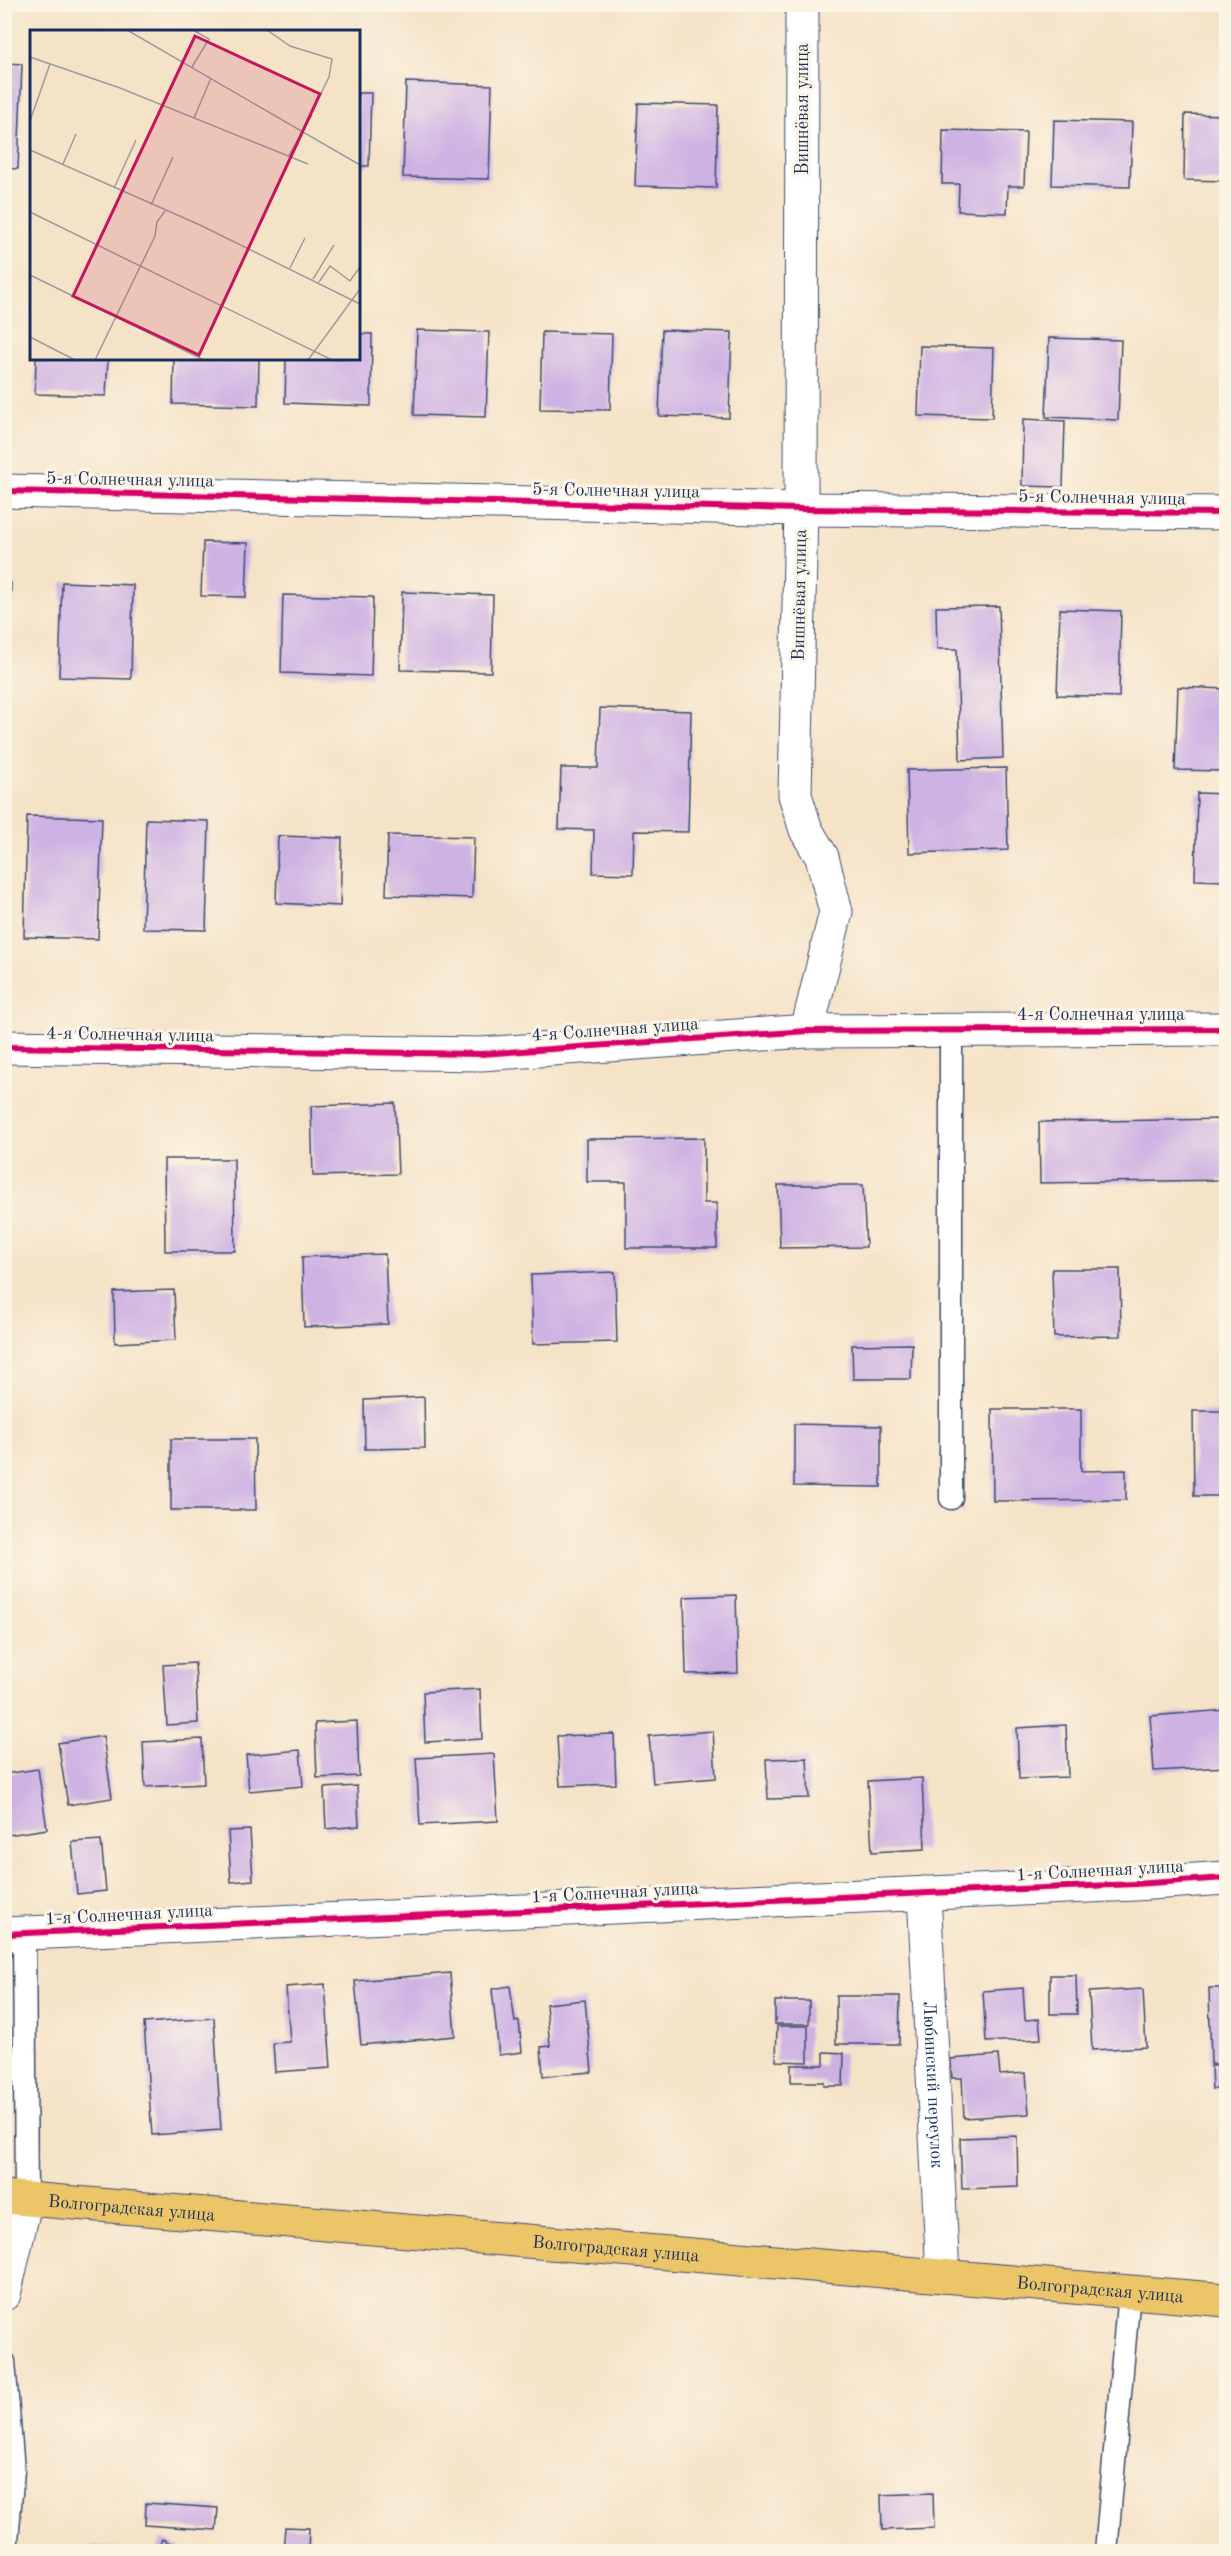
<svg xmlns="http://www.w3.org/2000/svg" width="1231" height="2556" font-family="'Old Standard TT',serif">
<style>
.building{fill:#ceb2e3}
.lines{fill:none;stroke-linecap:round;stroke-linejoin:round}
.service-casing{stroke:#3c4a6e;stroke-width:25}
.minor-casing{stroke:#3c4a6e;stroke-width:35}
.primary-casing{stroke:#3c4a6e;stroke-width:35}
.service{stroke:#fff;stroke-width:22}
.minor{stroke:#fff;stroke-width:33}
.primary{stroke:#ecc569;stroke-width:33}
.cycleway-casing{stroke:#fcf5e5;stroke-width:10}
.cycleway{stroke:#d6006c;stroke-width:6}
.labels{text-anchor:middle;stroke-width:6;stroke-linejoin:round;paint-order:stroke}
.street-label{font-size:18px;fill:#1b2f5e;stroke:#fcf5e5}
.inset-road{fill:none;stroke:#9e9b9e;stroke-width:1.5}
.view{fill:#c2185b;fill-opacity:0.15;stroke:#c2185b;stroke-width:3}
.inset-edge{fill:none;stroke:#1b2f5e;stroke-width:3}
</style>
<rect width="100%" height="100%" fill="#fcf5e5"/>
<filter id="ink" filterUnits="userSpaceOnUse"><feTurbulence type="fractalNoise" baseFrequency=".0167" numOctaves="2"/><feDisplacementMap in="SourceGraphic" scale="12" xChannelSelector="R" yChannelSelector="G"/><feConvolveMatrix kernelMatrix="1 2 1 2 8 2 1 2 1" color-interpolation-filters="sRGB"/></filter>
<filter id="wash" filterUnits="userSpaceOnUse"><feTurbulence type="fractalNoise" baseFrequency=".008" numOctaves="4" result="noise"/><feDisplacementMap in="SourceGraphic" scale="24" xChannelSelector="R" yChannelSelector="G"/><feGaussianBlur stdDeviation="1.35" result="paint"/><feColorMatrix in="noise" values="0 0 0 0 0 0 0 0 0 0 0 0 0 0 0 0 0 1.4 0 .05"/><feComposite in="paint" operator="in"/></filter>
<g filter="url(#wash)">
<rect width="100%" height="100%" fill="#f5e3c8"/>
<g id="blocks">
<g class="building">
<polygon points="4,63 22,64 18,169 4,168"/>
<polygon points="406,82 492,85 489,179 403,177"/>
<polygon points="358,93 371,93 369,166 358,166"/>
<polygon points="638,103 718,105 716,188 635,186"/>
<polygon points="1185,114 1226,115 1226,181 1184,180"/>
<polygon points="1054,120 1132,122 1130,187 1052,185"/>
<polygon points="943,130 1026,132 1024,186 1008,186 1007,213 958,211 959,184 942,184"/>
<polygon points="417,330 489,332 486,417 414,415"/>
<polygon points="662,330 732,332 729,418 659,416"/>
<polygon points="542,332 612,334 610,410 540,409"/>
<polygon points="358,334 372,334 371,406 285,403 286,358 358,358"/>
<polygon points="1049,338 1121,340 1118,420 1046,417"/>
<polygon points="920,346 994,348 992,418 918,416"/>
<polygon points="36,358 108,358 106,396 35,394"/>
<polygon points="174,358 259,358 258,406 173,404"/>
<polygon points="1023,419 1065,421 1063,487 1022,486"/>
<polygon points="203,542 248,543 246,597 201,596"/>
<polygon points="62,582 133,585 131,679 59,677"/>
<polygon points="4,583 11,583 9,643 4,642"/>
<polygon points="402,592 493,595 491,672 400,670"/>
<polygon points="283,595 373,597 371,676 281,673"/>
<polygon points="999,606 1003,758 960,760 957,649 937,649 936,607"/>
<polygon points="1060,609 1121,611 1119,697 1057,695"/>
<polygon points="1178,687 1226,689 1226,771 1175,770"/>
<polygon points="600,708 691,711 688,832 634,831 633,874 593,873 594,830 559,829 561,768 598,768"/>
<polygon points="1006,768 1008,850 909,853 907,770"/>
<polygon points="1197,793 1226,794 1226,881 1195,880"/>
<polygon points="27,816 102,818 98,939 24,937"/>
<polygon points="146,819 209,821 206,930 143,929"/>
<polygon points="388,835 474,837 472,898 386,895"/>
<polygon points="278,836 342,838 340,906 276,903"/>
<polygon points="395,1103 398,1174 313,1176 311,1106"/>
<polygon points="1226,1119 1226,1180 1040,1183 1039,1122"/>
<polygon points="704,1138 704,1203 717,1203 717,1248 626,1248 626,1182 587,1182 587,1139"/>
<polygon points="164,1159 234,1159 235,1251 165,1251"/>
<polygon points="778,1185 863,1185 866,1247 780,1248"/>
<polygon points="385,1254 388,1324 304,1327 302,1257"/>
<polygon points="1052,1269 1120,1269 1121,1336 1054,1337"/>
<polygon points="615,1272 617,1342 533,1344 531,1275"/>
<polygon points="174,1290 176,1340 115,1343 114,1292"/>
<polygon points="912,1344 911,1379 853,1379 852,1345"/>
<polygon points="424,1397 425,1448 365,1449 364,1400"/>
<polygon points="992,1409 1081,1409 1081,1471 1126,1470 1126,1500 993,1501"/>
<polygon points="1193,1411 1226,1411 1226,1496 1194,1496"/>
<polygon points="794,1424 881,1426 881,1487 794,1486"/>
<polygon points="171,1439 255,1439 256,1510 171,1510"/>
<polygon points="736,1595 738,1673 686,1674 684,1597"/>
<polygon points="195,1663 198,1723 167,1725 163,1665"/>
<polygon points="480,1689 482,1739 425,1742 423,1692"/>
<polygon points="1226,1710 1226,1767 1154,1771 1150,1716"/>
<polygon points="357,1721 359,1776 317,1778 315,1723"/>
<polygon points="1066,1725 1068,1777 1019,1779 1017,1728"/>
<polygon points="713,1731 716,1778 653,1783 649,1736"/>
<polygon points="614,1734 616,1784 560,1786 557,1736"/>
<polygon points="103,1736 112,1798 68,1805 58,1743"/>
<polygon points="202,1739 204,1784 145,1787 143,1742"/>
<polygon points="300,1750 303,1786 249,1791 246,1755"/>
<polygon points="494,1754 498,1821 420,1825 416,1758"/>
<polygon points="807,1758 809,1798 768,1799 766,1759"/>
<polygon points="38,1769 47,1829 8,1835 4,1810 4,1774"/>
<polygon points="922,1778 925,1849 872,1852 868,1781"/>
<polygon points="357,1786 359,1826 326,1829 324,1788"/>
<polygon points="250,1830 253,1880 231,1882 228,1831"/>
<polygon points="101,1840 106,1891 77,1894 72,1842"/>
<polygon points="1221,1951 1226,1951 1226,1987 1223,1987"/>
<polygon points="450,1973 455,2036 361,2045 355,1981"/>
<polygon points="1050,1975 1076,1975 1077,2014 1050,2014"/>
<polygon points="325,1984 331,2068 275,2072 273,2043 290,2042 286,1987"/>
<polygon points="510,1986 515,2022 519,2021 522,2052 499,2055 492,1989"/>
<polygon points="1023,1988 1025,2020 1039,2019 1041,2039 986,2042 983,1991"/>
<polygon points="1209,1988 1223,1988 1226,2064 1211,2064"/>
<polygon points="1143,1989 1146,2047 1092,2050 1089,1992"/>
<polygon points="836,1996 900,1996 899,2044 836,2044"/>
<polygon points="585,2000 592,2072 543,2076 541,2047 550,2046 546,2004"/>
<rect x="775" y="2001" width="34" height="23"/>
<polygon points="214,2018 221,2130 152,2135 144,2023"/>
<polygon points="777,2026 808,2026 808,2062 776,2061"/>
<polygon points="824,2052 844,2053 843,2086 824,2086 824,2082 791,2082 791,2065 824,2065"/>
<polygon points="998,2055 1000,2075 1026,2073 1029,2114 964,2118 962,2078 952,2078 951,2059"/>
<polygon points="1226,2065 1226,2089 1212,2089 1211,2066"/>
<polygon points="1017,2136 1018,2187 962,2189 960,2138"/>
<polygon points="933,2493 934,2528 882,2530 881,2495"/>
<polygon points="146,2503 218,2508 216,2530 145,2525"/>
<polygon points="285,2527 309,2528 308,2552 283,2552"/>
<polygon points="162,2539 188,2552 156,2552"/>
<polygon points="92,2545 128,2550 128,2552 91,2552"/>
<polygon points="342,2548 374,2550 374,2552 342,2552"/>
</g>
</g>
</g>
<g filter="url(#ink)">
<use href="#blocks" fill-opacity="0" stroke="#3c4a6e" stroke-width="1.5"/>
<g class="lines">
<g class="service-casing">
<g id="service">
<polyline points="951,1029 951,1498"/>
<polyline points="24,1933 26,2199"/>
<polyline points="4,2362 13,2470 6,2552"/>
<polyline points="1106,2552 1129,2292"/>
</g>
</g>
<g class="minor-casing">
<g id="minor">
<polyline points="802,4 801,509 795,795 806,830 822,857 836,912 807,1031"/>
<polyline points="4,491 801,509 1226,513"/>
<polyline points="4,1047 481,1054 807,1031 1226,1029"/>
<path id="s1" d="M924,1893L943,2276"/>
<polyline points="4,1934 1135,1884 1226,1878"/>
<polyline points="4,2294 26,2199"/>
</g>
</g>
<g class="primary-casing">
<g id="primary">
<path id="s2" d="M4,2197L1226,2300"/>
</g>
</g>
<use href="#service" class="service"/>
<use href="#minor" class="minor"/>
<use href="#primary" class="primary"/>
<g class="cycleway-casing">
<g id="cycleway">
<polyline points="4,491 801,509 1226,513"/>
<polyline points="4,1047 481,1054 807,1031 1226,1029"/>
<polyline points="4,1934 1135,1884 1226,1878"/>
</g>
</g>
<use href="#cycleway" class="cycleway"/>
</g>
</g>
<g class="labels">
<g class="street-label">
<text transform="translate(802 109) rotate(-90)" y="6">Вишнёвая улица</text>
<text transform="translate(130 479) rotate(1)" y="6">5-я Солнечная улица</text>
<text transform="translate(616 490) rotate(1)" y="6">5-я Солнечная улица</text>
<text transform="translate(1102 497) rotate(1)" y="6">5-я Солнечная улица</text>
<text transform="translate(799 595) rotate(-89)" y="6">Вишнёвая улица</text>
<text x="1101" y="1020">4-я Солнечная улица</text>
<text transform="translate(615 1029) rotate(-4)" y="6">4-я Солнечная улица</text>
<text transform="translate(130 1034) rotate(1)" y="6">4-я Солнечная улица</text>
<text transform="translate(1100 1870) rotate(-3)" y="6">1-я Солнечная улица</text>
<text transform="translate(615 1892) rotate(-3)" y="6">1-я Солнечная улица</text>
<text transform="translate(129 1914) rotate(-3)" y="6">1-я Солнечная улица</text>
<text dy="6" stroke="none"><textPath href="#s1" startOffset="192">Любинский переулок</textPath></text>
<text dy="6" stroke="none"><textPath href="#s2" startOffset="128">Волгоградская улица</textPath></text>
<text dy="6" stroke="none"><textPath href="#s2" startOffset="614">Волгоградская улица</textPath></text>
<text dy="6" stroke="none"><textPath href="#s2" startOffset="1100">Волгоградская улица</textPath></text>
</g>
</g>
<g transform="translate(30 30)">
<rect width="330" height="330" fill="#f5e3c8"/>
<path class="inset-road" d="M97,0L330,135M237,0L260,16L302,29L299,47L279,88M0,27L90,58L278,134M162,37L179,9L163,0M164,88L181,48M0,91L20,34M0,120L170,195L330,274M258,127L282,85M33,134L46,104M84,158L106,110M121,175L143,127M0,182L302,330M260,238L275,208M0,245L174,330M283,249L304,215M289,252L300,236L320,251L330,237M0,307L45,330M65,330L125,206L127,192L135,181M278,330L330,259"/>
<path class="view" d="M165,6L290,64L169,325L43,266Z"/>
<rect width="330" height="330" class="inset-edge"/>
</g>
<rect width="1231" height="2556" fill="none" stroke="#fcf5e5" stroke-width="24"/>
</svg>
